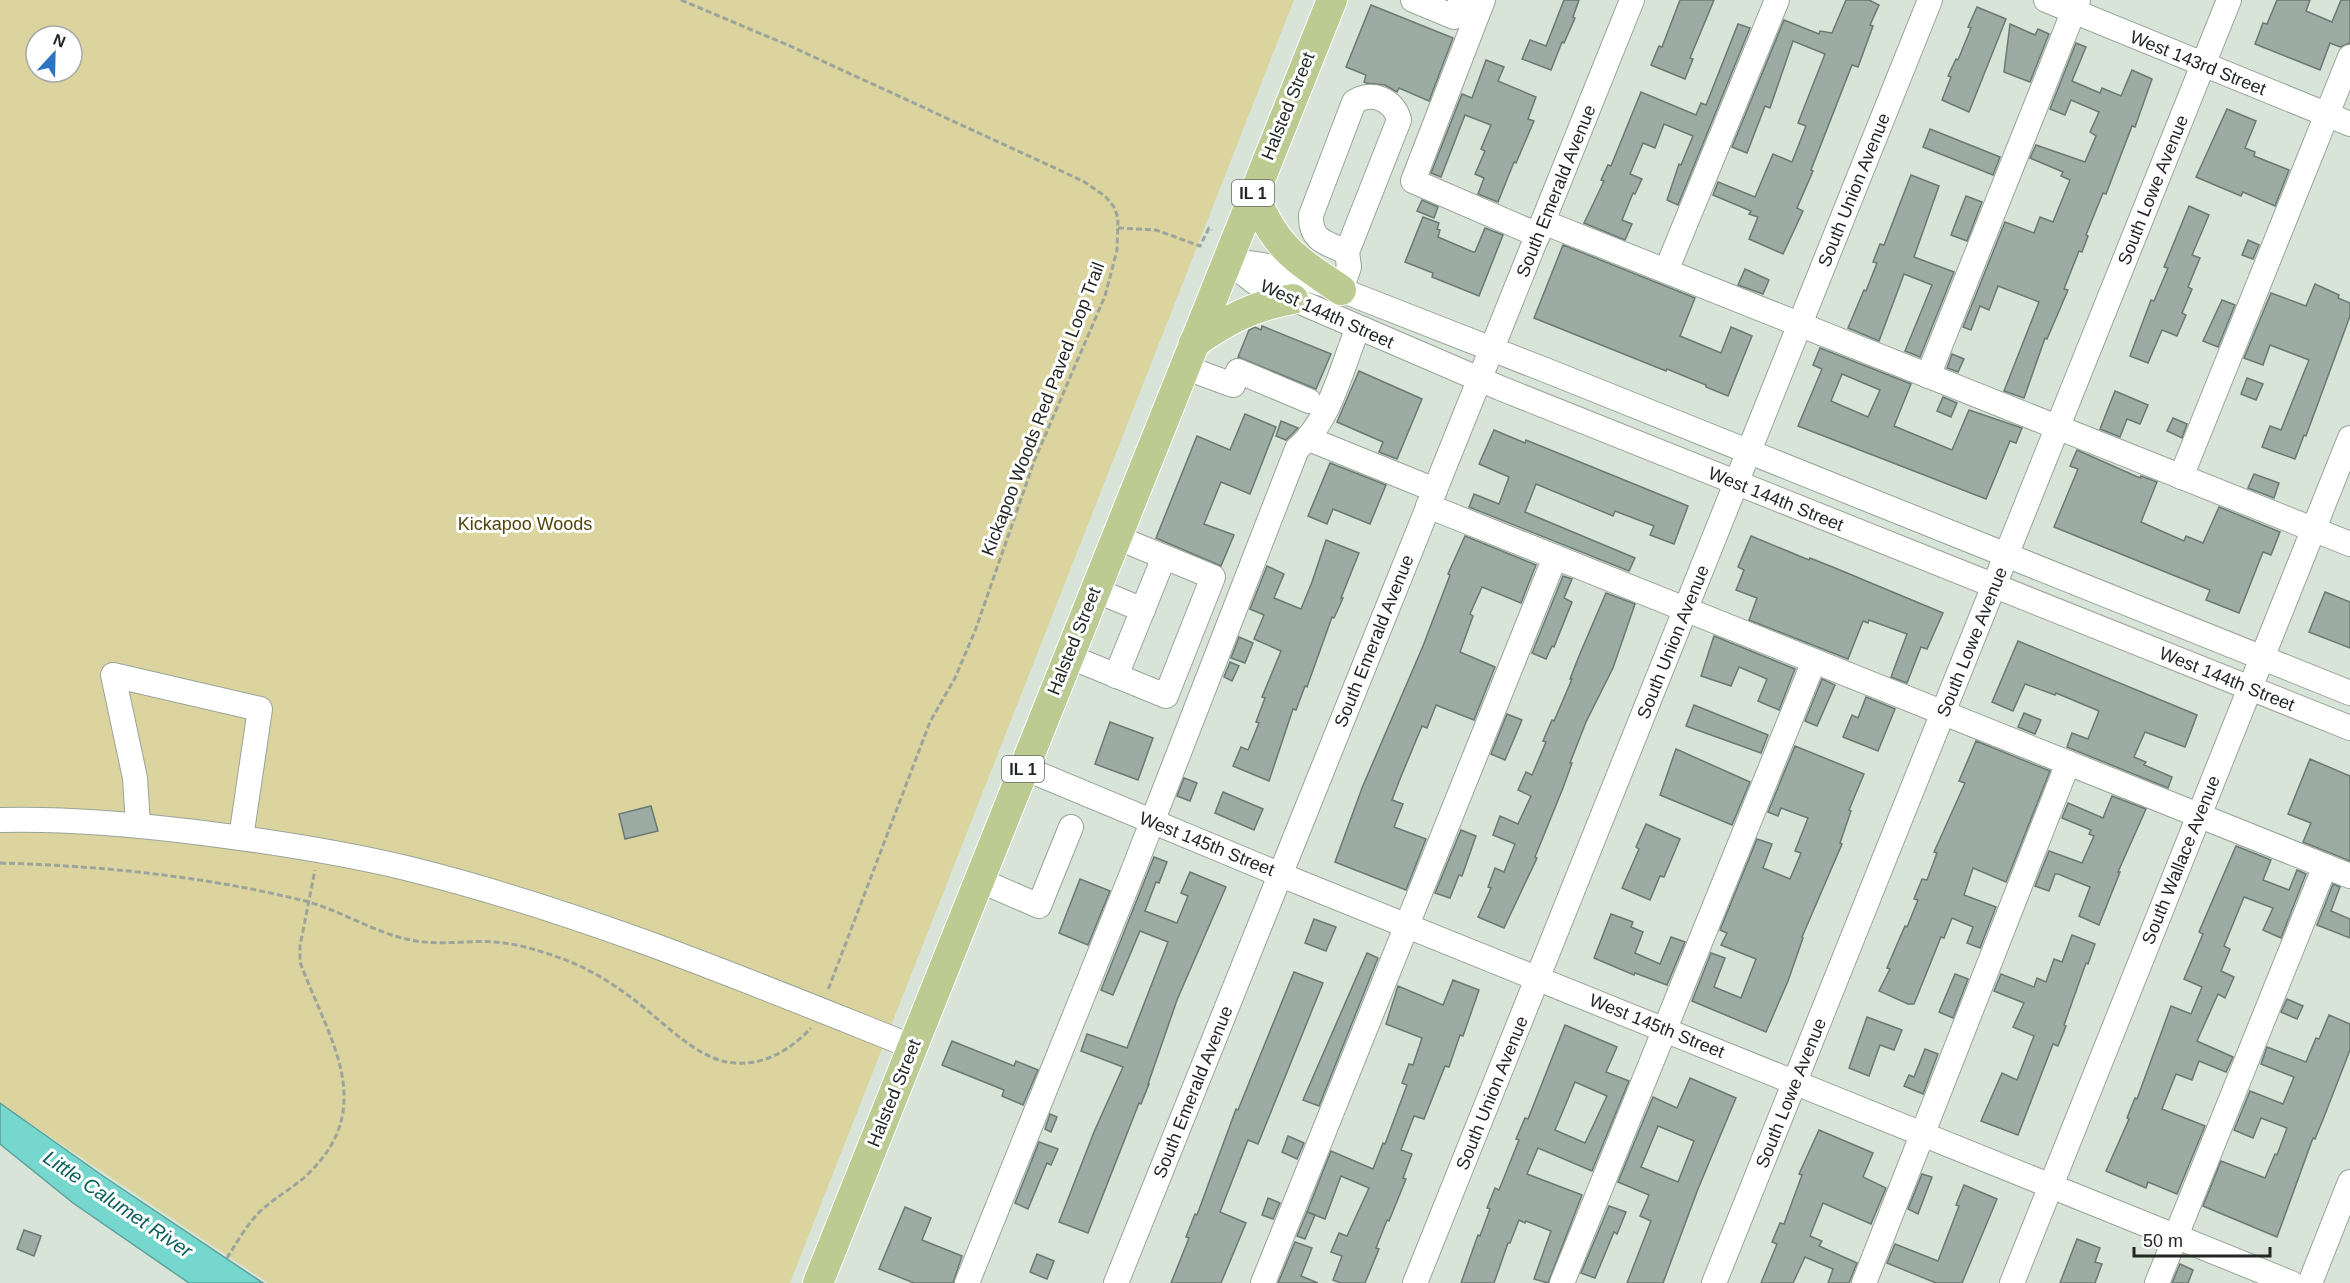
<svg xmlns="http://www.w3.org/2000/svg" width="2350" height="1283" font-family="Helvetica,sans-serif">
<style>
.green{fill:#dbd49f;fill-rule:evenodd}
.water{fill:#75d7ce;stroke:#5ca29b;stroke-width:1.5}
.building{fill:#9caca5;stroke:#6a7972;stroke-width:1.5;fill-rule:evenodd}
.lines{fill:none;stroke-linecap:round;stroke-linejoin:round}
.minor-casing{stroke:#99a498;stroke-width:26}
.major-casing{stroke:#fff;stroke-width:32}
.path{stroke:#9ca59c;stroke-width:3;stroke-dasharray:6 3;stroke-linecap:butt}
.minor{stroke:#fff;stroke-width:24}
.major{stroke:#bbcb92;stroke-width:30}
.labels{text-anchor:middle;stroke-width:6;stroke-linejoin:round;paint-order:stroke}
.shield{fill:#fff;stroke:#656865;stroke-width:1.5}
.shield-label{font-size:16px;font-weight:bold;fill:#232723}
.street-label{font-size:18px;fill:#232723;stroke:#fff}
.park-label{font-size:18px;fill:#4d450c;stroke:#fff}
.water-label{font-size:20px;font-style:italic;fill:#0a605b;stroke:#fff}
</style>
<rect width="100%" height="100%" fill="#d8e4d8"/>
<path class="green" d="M0,0H1294L790,1283H268L0,1103ZM36,36H72V72H36Z"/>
<polygon class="water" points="0,1103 103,1176 263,1283 189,1283 73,1203 0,1144"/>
<g class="building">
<polygon points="1564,0 1579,0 1573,17 1575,18 1564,43 1562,42 1551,70 1522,59 1530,40 1546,46"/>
<polygon points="1680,0 1714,0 1690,58 1693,59 1685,79 1651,65 1659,46 1662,47"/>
<polygon points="1846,0 1869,0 1879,5 1870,25 1873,26 1858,67 1852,65 1811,170 1813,171 1797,208 1803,211 1783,254 1749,239 1758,217 1749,214 1751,211 1713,195 1718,182 1755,197 1773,154 1792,162 1806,126 1798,123 1825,54 1793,41 1770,108 1765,106 1747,153 1732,147 1784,20 1819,34 1820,31 1832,33"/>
<polygon points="2277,0 2310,0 2306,11 2332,22 2341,0 2350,0 2350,43 2340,47 2330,43 2320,70 2255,44 2263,23 2267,24"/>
<polygon points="1371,5 1453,38 1429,101 1399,88 1397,92 1385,85 1366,83 1364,82 1366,75 1346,67"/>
<polygon points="1977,7 2006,19 1969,112 1942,100 1951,77 1948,76 1956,59 1958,60 1971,28 1968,27"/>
<polygon points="1738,24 1750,28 1678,205 1667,200 1679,164 1681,165 1693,136 1664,124 1655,148 1643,143 1630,174 1642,179 1635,194 1633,193 1622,220 1632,224 1625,240 1584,223 1604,181 1601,180 1608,165 1611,166 1641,92 1696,115 1701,103 1706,105"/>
<polygon points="2010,24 2035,35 2038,29 2049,34 2030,82 2004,72"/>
<polygon points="2076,43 2086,47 2072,81 2100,93 2102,88 2121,96 2132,70 2152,79 2135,127 2132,126 2106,194 2103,193 2086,235 2088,236 2082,252 2079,251 2064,289 2068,290 2047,339 2045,338 2024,398 2004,391 2039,302 1998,286 1989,310 1980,306 1971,330 1963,327 2005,222 2034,233 2040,217 2053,222 2070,180 2061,176 2063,172 2030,158 2036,145 2085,162 2096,136 2090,132 2099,112 2071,100 2065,115 2050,109"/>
<polygon points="1486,60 1504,67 1498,81 1536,97 1528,119 1534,121 1516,163 1514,162 1498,202 1478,194 1484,178 1475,174 1485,151 1481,149 1491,125 1465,115 1441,177 1431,173 1462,94 1472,98"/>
<polygon points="2227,109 2256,121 2245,148 2255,152 2254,156 2289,170 2275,206 2243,192 2241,196 2196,177"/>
<polygon points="1930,129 2000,157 1993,175 1923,147"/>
<polygon points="1911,175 1939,186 1914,257 1954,272 1920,357 1905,351 1932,285 1904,274 1879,341 1848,328 1864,290 1866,291 1877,263 1873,262 1880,244 1884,245"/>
<polygon points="1966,196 1982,202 1967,241 1951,235"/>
<polygon points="1422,200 1438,207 1434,218 1417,211"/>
<polygon points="2189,206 2209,215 2192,255 2200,258 2188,287 2192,289 2182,313 2186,315 2177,336 2162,330 2148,363 2130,356 2151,300 2154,301 2168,268 2164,267"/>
<polygon points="1423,217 1439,223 1437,229 1440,230 1438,237 1473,252 1475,252 1485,228 1503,235 1479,296 1432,277 1433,273 1405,262"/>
<polygon points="2248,240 2259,245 2253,259 2242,255"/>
<polygon points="1563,245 1695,298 1680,336 1721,353 1731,327 1752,336 1728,396 1706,387 1706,385 1667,369 1666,371 1534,318"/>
<polygon points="1745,269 1769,280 1763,294 1738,285"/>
<polygon points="2315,284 2339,295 2338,298 2350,303 2350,316 2306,436 2304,435 2295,459 2262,447 2270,426 2281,430 2309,360 2270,345 2263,365 2244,358 2271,293 2306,306"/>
<polygon points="2222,300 2235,305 2218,347 2203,341"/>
<polygon points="1262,326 1331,354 1316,389 1238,357 1249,330 1255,327 1261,330"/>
<path d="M1820,348L1911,384L1894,426L1952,450L1969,410L2022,428L2016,443L2010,441L1986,499L1798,426L1822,369L1813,365ZM1842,374L1880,390L1868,417L1831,401Z"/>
<polygon points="1952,354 1964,359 1958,372 1947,368"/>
<polygon points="1359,371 1422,399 1397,459 1379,452 1383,442 1337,422"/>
<polygon points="2247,378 2263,384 2256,400 2241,394"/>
<polygon points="2115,391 2148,405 2140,424 2127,419 2120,437 2100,429"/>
<polygon points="1943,397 1957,403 1951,417 1937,411"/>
<polygon points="1245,414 1276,427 1250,494 1221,482 1204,524 1234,535 1221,566 1156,538 1197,436 1230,450"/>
<polygon points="2173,418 2187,424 2182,438 2167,431"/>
<polygon points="1281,421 1298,428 1286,440 1276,436"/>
<polygon points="1494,430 1525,443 1526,440 1688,506 1674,544 1650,535 1654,526 1615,511 1613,516 1536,484 1525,512 1635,558 1629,571 1469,507 1474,494 1499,504 1509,477 1479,464"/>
<polygon points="2077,450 2140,478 2141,476 2157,482 2141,522 2184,541 2186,536 2203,543 2219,507 2280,532 2271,555 2263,552 2239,613 2206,600 2210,590 2054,527 2078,469 2070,466"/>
<polygon points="1330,463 1386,485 1370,524 1333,509 1327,524 1308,516"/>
<polygon points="2254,474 2279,483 2274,498 2248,488"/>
<polygon points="1465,536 1536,565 1521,603 1482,587 1470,614 1473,616 1460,652 1495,667 1474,720 1436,705 1427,728 1422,726 1400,779 1392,800 1403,804 1394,827 1426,839 1406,890 1335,862 1362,788 1423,646 1450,575 1448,574"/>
<polygon points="1751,536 1809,560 1810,558 1835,568 1943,613 1927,649 1921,647 1907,683 1891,677 1907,634 1869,620 1868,623 1863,621 1848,659 1749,620 1757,598 1736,590 1744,570 1738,567"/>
<polygon points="1326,540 1359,553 1341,598 1343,598 1334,618 1332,617 1307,687 1305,686 1296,710 1293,709 1269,781 1233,766 1241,747 1248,750 1259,723 1256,722 1265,698 1262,697 1281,651 1254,639 1264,615 1250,609 1267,566 1284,574 1274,598 1301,609 1312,582"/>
<polygon points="1563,576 1572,579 1564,598 1572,602 1554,647 1552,646 1546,659 1532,653"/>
<polygon points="2325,592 2350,602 2350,648 2309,632"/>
<polygon points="1606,593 1635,604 1613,668 1586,722 1570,763 1572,763 1563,788 1535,857 1537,858 1504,928 1478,917 1491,888 1488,887 1495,868 1504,872 1515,844 1493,835 1500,816 1518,824 1531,796 1518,790 1526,772 1532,775 1546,742 1543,741 1552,720 1554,721 1572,679 1570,679 1579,656"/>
<polygon points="1714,636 1795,669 1779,710 1758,701 1767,679 1739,667 1731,686 1701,676"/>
<polygon points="1239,637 1253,643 1245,663 1231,658"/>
<polygon points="2018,641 2197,715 2185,747 2145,732 2134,757 2146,762 2144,765 2172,777 2168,788 2067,747 2072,733 2088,739 2099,711 2056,693 2055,695 2025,684 2013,711 1992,702"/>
<polygon points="1230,662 1239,666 1232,681 1224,677"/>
<polygon points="1822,679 1835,685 1817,726 1805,721"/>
<polygon points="1866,697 1895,709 1878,751 1843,737 1852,715 1858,718"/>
<polygon points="1694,705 1768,735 1761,753 1686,726"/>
<polygon points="2024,713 2041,720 2035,734 2018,727"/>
<polygon points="1507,714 1522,720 1505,760 1491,754"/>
<polygon points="1110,722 1153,738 1138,780 1095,764"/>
<polygon points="1976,741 2050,771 2006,882 1973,868 1964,895 1996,907 1980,948 1967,943 1973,927 1952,918 1944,938 1941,937 1914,1004 1908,1004 1879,991 1890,969 1887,968 1895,949 1905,926 1907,927 1918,900 1914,899 1922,879 1927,880 1937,853 1934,852 1965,783 1959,781"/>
<polygon points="1795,746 1864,774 1849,810 1851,811 1840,843 1842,844 1802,937 1803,938 1788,981 1766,1032 1692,1001 1711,953 1725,958 1714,987 1741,998 1756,959 1721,945 1727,933 1720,930 1757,839 1772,844 1763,868 1790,879 1801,853 1795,851 1808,818 1781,808 1778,816 1768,812"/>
<polygon points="1676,749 1750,782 1732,825 1660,795"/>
<polygon points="2310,759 2350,776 2350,861 2303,842 2311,823 2288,814"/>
<polygon points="1184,778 1197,783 1190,801 1177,796"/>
<polygon points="1223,792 1263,809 1254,830 1215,813"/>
<polygon points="2112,796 2146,809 2118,872 2120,872 2099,925 2079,916 2090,887 2058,874 2055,874 2049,891 2035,886 2049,851 2082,863 2094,836 2089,834 2091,830 2062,818 2068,803 2103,818"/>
<polygon points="651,806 658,831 625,839 619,814"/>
<polygon points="1646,824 1680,839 1664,877 1660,876 1650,900 1622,888 1639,849 1636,847"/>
<polygon points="1461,830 1476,836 1462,876 1459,875 1450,898 1435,893"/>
<polygon points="2236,846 2271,860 2263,880 2289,890 2297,870 2306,874 2281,938 2263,930 2273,908 2244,897 2224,946 2230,949 2221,971 2234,977 2225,998 2218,994 2197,1041 2233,1057 2226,1072 2199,1061 2192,1080 2176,1074 2162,1109 2205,1126 2177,1194 2148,1182 2146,1188 2106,1171 2129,1119 2127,1118 2135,1098 2137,1099 2171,1006 2191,1014 2202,987 2184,979 2203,934 2199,932"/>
<polygon points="1154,857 1167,862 1159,883 1156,882 1145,911 1177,923 1188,896 1181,893 1190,872 1226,887 1177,1000 1148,1084 1149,1084 1141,1104 1139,1103 1088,1233 1059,1222 1094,1132 1123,1067 1081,1051 1087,1034 1127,1048 1168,942 1140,931 1113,995 1101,990"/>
<polygon points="1080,879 1110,891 1088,945 1059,933"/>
<polygon points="2333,884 2340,887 2331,911 2350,919 2350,938 2317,925"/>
<polygon points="1611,914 1633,922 1631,927 1643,932 1635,953 1660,964 1671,937 1685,942 1667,985 1635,973 1634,975 1594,958"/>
<polygon points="1314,919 1336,927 1326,951 1305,943"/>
<polygon points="2072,935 2095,944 2088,964 2086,963 2064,1025 2066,1026 2058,1046 2053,1044 2018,1135 1981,1121 2002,1073 2017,1080 2034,1036 2013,1027 2024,1003 1994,991 2001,974 2034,987 2037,978 2046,982 2054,959 2062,962"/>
<polygon points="1367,953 1378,958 1319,1106 1303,1100"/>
<polygon points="1294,972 1323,983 1258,1144 1248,1140 1220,1212 1246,1223 1221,1283 1171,1283 1189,1238 1186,1237 1195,1214 1197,1215 1236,1109 1238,1110"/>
<polygon points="1955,974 1968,979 1953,1018 1939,1012"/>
<polygon points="1453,980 1479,990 1470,1016 1463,1036 1460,1035 1449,1067 1445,1066 1424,1119 1414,1116 1401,1150 1412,1154 1403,1178 1406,1179 1389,1221 1387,1220 1376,1248 1379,1249 1365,1283 1341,1283 1333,1280 1342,1256 1331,1252 1339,1233 1347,1236 1369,1188 1341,1176 1325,1219 1307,1212 1331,1151 1373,1169 1383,1143 1385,1144 1407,1085 1402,1083 1409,1064 1413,1065 1422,1038 1386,1024 1398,986 1443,1005"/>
<polygon points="2287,999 2303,1006 2297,1019 2281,1012"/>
<polygon points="2329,1015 2350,1024 2350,1050 2324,1117 2315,1139 2313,1138 2277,1237 2203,1206 2221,1161 2265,1178 2275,1154 2277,1155 2287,1128 2261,1118 2253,1138 2234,1130 2250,1091 2283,1104 2294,1077 2261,1064 2267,1047 2306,1062 2316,1038 2319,1039"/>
<polygon points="1867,1017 1902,1030 1894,1050 1880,1045 1869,1076 1849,1068"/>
<path d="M1565,1025L1617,1047L1606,1072L1629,1081L1592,1171L1538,1148L1527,1174L1582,1195L1548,1283L1534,1279L1551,1231L1526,1221L1525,1223L1519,1220L1510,1243H1508L1494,1283H1461L1478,1235L1480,1236L1490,1209L1487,1208L1495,1188L1499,1190L1519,1140L1516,1139L1525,1118L1528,1119ZM1575,1082L1607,1096L1585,1143L1555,1130Z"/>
<polygon points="952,1041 1014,1066 1016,1061 1038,1070 1023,1105 1002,1096 1004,1090 942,1065"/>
<polygon points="1925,1049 1938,1054 1923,1094 1904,1086 1909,1075 1914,1077"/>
<path d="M1690,1078L1736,1098L1698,1189L1663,1283H1627L1651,1221L1640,1216L1649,1195L1618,1182L1653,1097L1677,1108ZM1658,1126L1694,1141L1678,1182L1641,1167Z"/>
<polygon points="1050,1114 1057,1117 1051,1132 1045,1129"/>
<polygon points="1819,1130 1873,1153 1863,1177 1886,1188 1871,1224 1823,1203 1810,1236 1822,1241 1819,1246 1857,1263 1849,1283 1828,1283 1833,1269 1805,1257 1793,1283 1761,1283 1777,1244 1772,1242 1780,1223 1784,1224 1802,1175 1799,1174"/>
<polygon points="1288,1136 1304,1143 1297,1159 1282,1152"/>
<polygon points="1039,1142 1058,1149 1051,1165 1047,1163 1028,1209 1015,1203"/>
<polygon points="1922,1174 1932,1177 1918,1214 1908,1209"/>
<polygon points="1964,1185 1997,1199 1962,1283 1936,1283 1887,1263 1895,1244 1938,1261 1959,1206 1956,1205"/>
<polygon points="1268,1198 1280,1203 1273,1219 1262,1215"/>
<polygon points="1609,1206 1626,1212 1617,1234 1614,1232 1595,1278 1581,1273"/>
<polygon points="905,1207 931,1218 922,1240 962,1256 953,1283 914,1283 879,1269"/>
<polygon points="1307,1212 1315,1215 1305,1239 1297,1236"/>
<polygon points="24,1230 41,1236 34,1256 17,1249"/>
<polygon points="2077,1239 2100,1248 2095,1262 2102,1264 2095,1283 2060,1283"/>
<polygon points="1295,1242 1312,1248 1301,1276 1318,1283 1278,1283"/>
<polygon points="1037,1254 1054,1261 1047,1279 1030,1272"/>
<polygon points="2180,1264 2193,1270 2188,1283 2172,1283"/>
</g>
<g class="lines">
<g class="minor-casing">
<g id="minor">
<polyline points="1413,0 1454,17 1461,0"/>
<polyline points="1483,0 1413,181 1538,235"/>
<polyline points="2046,0 2350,124"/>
<polyline points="1543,222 2350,544"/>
<polyline points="1226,260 1256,283 1500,388 2350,728"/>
<polyline points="1229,260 1263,265 1341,290 1553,373 2350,693"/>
<polyline points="1666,271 1777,0"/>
<path d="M1341,290L1349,267L1347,252L1399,120C1394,100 1372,90 1354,102L1311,215C1310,241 1326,243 1347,252"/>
<polyline points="1184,367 1233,385 1238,371 1309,401"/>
<polyline points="1928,376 2078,0"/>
<polyline points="1309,439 1435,490"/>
<polyline points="2181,477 2350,57"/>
<polyline points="1428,506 2350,876"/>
<polyline points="1095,590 1143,610"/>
<polyline points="1068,656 1166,696 1213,577 1116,537"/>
<polyline points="1116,676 1164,557"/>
<polyline points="1024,768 1281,875 2291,1283"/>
<path d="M0,820C65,818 130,824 195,832C267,841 340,852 410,869C583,912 748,981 913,1047"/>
<polyline points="138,825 135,778 113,675 260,709 241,838"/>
<polyline points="979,880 1039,906 1071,827"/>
<path d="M967,1283L1133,871L1297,449C1331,420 1341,368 1358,328"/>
<polyline points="1116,1283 1632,0"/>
<polyline points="1263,1283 1555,557"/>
<polyline points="1415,1283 1930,0"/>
<polyline points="1562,1283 1814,661"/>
<polyline points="1714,1283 2229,0"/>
<polyline points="1864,1283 2068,763"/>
<polyline points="2012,1283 2350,438"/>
<polyline points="2157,1283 2325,866"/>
<polyline points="2310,1283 2350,1182"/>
</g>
</g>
<g class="major-casing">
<g id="major">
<path d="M1253,192C1275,248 1294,258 1341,290"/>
<path d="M1194,343C1227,320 1252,306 1293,299"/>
<polyline points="818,1283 1332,0"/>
</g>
</g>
<g class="path">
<polyline points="681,0 790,46 1083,181 1105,196 1114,207 1118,218 1117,250 1105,296 1035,459 975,631 955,678 930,722 828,990"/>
<polyline points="1118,228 1156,230 1200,246 1209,228 1212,230"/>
<path d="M0,863C103,866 204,876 305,901C340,910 377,934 411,940C437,946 466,940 493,942C516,943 541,951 563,959C588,968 612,983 633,999C660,1019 694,1056 727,1062C759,1068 789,1052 811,1028"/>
<path d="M227,1258C238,1241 249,1220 265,1207C279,1195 296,1186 309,1173C379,1105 327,1036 300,962V946L315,870"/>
</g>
<use href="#minor" class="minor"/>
<use href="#major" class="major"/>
</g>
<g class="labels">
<g class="shield">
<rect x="1232" y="180" width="42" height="26" rx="4.5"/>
<rect x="1002" y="756" width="42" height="26" rx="4.5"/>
</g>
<g class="shield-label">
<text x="1253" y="199">IL 1</text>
<text x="1023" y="775">IL 1</text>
</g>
<g class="street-label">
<text transform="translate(2198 63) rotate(22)" y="6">West 143rd Street</text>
<text transform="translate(1288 106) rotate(-68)" y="6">Halsted Street</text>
<text transform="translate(1854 190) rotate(-68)" y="6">South Union Avenue</text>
<text transform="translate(2153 190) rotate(-68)" y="6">South Lowe Avenue</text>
<text transform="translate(1556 191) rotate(-68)" y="6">South Emerald Avenue</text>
<text transform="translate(1327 314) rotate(24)" y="6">West 144th Street</text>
<text transform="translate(1043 409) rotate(-69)" y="6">Kickapoo Woods Red Paved Loop Trail</text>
<text transform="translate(1776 499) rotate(22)" y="6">West 144th Street</text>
<text transform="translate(1074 641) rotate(-68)" y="6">Halsted Street</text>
<text transform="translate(1374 641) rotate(-68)" y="6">South Emerald Avenue</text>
<text transform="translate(1673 642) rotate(-68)" y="6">South Union Avenue</text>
<text transform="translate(1972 642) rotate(-68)" y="6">South Lowe Avenue</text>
<text transform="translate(2227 679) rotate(22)" y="6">West 144th Street</text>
<text transform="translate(1207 844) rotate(22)" y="6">West 145th Street</text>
<text transform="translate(2181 860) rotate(-68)" y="6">South Wallace Avenue</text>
<text transform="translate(1657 1026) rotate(22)" y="6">West 145th Street</text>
<text transform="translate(1193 1092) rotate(-68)" y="6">South Emerald Avenue</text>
<text transform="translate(894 1093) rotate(-68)" y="6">Halsted Street</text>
<text transform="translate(1492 1093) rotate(-68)" y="6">South Union Avenue</text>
<text transform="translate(1791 1093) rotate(-68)" y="6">South Lowe Avenue</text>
</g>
<g class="park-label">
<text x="525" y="530">Kickapoo Woods</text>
</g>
<g class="water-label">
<text transform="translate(118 1204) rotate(34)" y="7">Little Calumet River</text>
</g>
</g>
<g transform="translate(54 54) rotate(22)"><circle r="28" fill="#ffffff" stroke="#a7a9a7" stroke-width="1.5"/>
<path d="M0-4.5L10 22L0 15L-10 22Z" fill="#2b74c4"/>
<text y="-9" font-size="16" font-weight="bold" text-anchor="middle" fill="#232723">N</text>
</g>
<path d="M2134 1247v9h136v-9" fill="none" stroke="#232723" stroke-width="3"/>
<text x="2143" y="1247" font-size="18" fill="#232723" stroke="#ffffff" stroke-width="4.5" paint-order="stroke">50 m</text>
</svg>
